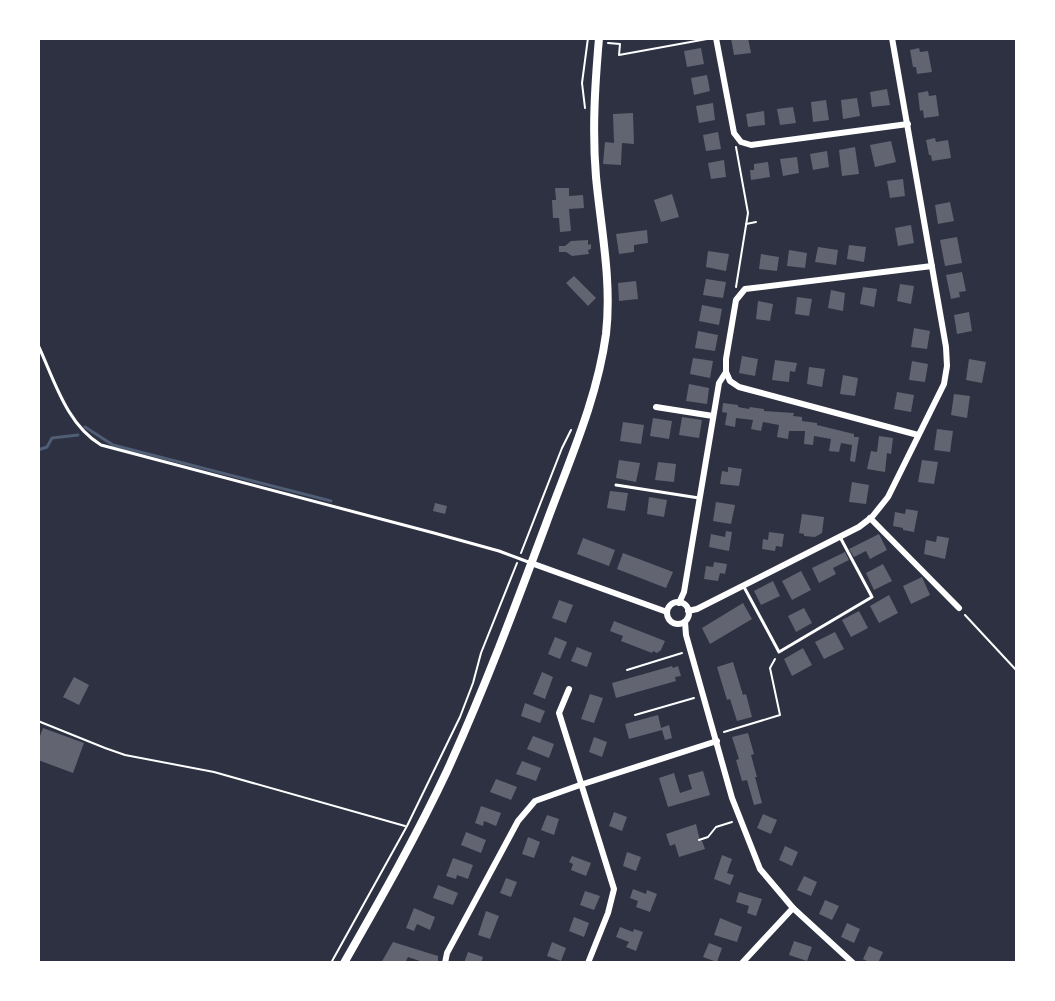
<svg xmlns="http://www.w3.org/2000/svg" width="1055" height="1001" font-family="Cabin,sans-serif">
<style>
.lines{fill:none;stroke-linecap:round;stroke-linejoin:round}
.stream{stroke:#4f5d75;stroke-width:3}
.building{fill:#626471}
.path{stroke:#fff;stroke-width:2}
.service{stroke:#fff;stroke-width:3}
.minor{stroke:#fff;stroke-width:6}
.secondary{stroke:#fff;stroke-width:8}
</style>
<rect width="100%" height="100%" fill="#2d3142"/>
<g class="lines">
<g class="stream">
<polyline points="85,427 113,445 331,501"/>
<polyline points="38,450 47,447 52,438 78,435"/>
</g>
</g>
<g class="building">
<polygon points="731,38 748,38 751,53 734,55"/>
<polygon points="701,48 704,64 687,67 684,51"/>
<polygon points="919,48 920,52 928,51 932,72 917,74 916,67 913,67 910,50"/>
<polygon points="707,75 710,91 694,95 691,78"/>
<polygon points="887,89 890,105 872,107 870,92"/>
<polygon points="928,91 929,96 936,95 939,116 924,118 923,110 920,111 918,93"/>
<polygon points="857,98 860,116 843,119 841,100"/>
<polygon points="826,100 829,120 813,122 811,102"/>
<polygon points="713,103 715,120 699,123 696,106"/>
<polygon points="793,107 796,123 780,125 777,109"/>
<polygon points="764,111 765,125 748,127 746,114"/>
<polygon points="633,113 634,144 622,143 621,165 603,164 605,142 614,143 613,114"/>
<polygon points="718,132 721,149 706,151 703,135"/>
<polygon points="935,138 936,142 948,140 951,158 932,161 931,155 929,155 926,140"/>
<polygon points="891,141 896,162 875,167 870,145"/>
<polygon points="855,147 859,174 842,176 839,150"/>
<polygon points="827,151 829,167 813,170 810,154"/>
<polygon points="797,157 799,173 783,176 780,159"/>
<polygon points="724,160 726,177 711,179 708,163"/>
<polygon points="768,162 770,177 751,180 750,170 754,170 754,164"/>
<polygon points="903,179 905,196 890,198 887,181"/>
<polygon points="555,188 569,188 569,196 583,195 584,208 569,209 571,231 560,232 559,218 553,218 552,200 556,200"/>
<polygon points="672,194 679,217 661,222 654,200"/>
<polygon points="950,202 954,221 938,224 935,205"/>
<polygon points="911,225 914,243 898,246 895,228"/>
<polygon points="647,230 648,243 634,245 634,252 619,254 616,234"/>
<polygon points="957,237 962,263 945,266 940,240"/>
<polygon points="588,240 588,245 591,244 591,249 588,250 589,254 572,256 566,252 559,252 559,246 565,246 571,241"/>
<polygon points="849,245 866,247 864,262 847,259"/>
<polygon points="818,247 838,250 836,265 815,262"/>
<polygon points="789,250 807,253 805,268 787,266"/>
<polygon points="708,251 729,254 726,271 706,267"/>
<polygon points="761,254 779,257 777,271 759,269"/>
<polygon points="962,272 966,291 959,292 960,297 951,299 946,275"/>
<polygon points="574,276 596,298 588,306 566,283"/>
<polygon points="706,279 726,282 723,298 703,295"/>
<polygon points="636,281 638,299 619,301 618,283"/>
<polygon points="900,284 914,286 911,304 897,301"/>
<polygon points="863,287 877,289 874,307 860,304"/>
<polygon points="831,290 845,293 843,311 828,308"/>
<polygon points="797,297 812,299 809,316 795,314"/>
<polygon points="758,301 773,304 770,321 756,319"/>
<polygon points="702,305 722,309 719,325 699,321"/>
<polygon points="969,312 972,331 957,334 954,315"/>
<polygon points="914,328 930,331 927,349 911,347"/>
<polygon points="698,331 718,335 715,351 695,348"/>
<polygon points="742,356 758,359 755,376 739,373"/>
<polygon points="693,358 713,361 710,378 690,374"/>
<polygon points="969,359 986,362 982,383 966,380"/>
<polygon points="775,360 797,363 795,372 790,371 789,382 772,380"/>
<polygon points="912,361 928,364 925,382 909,380"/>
<polygon points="809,367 825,369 822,387 807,384"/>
<polygon points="843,375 858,378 855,396 840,394"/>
<polygon points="689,384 709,388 707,404 686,401"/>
<polygon points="897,392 914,395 911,412 894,409"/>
<polygon points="954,394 970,396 967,418 951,415"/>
<polygon points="723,403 738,405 738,407 749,409 750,407 764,409 764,411 794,413 793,416 802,417 802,421 817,423 817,425 854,434 854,437 859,437 855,462 850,461 852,445 841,443 839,452 829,451 831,439 814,436 813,445 804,444 805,431 789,431 788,439 777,437 779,425 763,422 761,431 751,429 753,420 736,418 735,427 725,425 727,413 722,412"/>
<polygon points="682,417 702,420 699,438 679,435"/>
<polygon points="653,418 672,421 669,439 650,436"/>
<polygon points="623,422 644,425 641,444 620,441"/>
<polygon points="937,429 953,431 950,452 934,450"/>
<polygon points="879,436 893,438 891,454 887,453 885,472 867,469 871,451 877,452"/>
<polygon points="619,460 640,463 636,482 616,478"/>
<polygon points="922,460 938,462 934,484 918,482"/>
<polygon points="658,462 676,464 674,482 655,480"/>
<polygon points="728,467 742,469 739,486 720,484 722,471 728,472"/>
<polygon points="852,482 869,485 866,504 849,502"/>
<polygon points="610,491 628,493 625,511 607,508"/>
<polygon points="649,497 667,500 664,517 647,514"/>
<polygon points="716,502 735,505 731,524 713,521"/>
<polygon points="435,503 447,506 445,514 433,511"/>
<polygon points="906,509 918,511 914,532 903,530 903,528 893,526 895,512 905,514"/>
<polygon points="802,514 824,517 822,533 815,537 804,536 804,534 799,533"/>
<polygon points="726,531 732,532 729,551 709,547 711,534 725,537"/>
<polygon points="769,532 784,534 782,547 776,546 775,551 762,549 763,539 768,540"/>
<polygon points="879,534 887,550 870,559 866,551 854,557 849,549"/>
<polygon points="937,536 949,538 945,559 924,554 926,540 936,542"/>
<polygon points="583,538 615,550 609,566 577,554"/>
<polygon points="845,552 849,560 833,568 836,574 819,583 812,568"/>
<polygon points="623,553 673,572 666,588 617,569"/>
<polygon points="714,562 727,564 725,574 720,573 718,581 704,579 706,566 713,567"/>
<polygon points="883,564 892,581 874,590 866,573"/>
<polygon points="801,571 811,590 792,600 782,581"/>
<polygon points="922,577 930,595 911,604 903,586"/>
<polygon points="773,581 780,596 761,605 754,591"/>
<polygon points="889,595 898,613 879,623 870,606"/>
<polygon points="559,600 573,605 566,623 552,618"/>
<polygon points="743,603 752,619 710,644 702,628"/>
<polygon points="804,608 812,623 796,632 788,616"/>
<polygon points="859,611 868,628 851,637 842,620"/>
<polygon points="614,621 665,641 661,650 657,653 653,651 652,653 621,641 623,636 610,631"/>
<polygon points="835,632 844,649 824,659 815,642"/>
<polygon points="555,637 567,642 560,659 548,654"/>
<polygon points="577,647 592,653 587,667 571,661"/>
<polygon points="803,648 812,665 792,676 784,659"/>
<polygon points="733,662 743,695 746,694 752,717 737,721 730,699 727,700 717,667"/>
<polygon points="672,666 673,668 678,666 681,676 675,677 676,681 616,698 612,683"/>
<polygon points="542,672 553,677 545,699 533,694"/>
<polygon points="74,677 89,685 79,705 63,697"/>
<polygon points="590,694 603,698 594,723 581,719"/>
<polygon points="525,703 545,711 540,723 521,716"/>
<polygon points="658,715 661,728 669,725 672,738 665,740 662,730 629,739 625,724"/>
<polygon points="43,728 84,743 73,773 38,760 38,741"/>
<polygon points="748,733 754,754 751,755 757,777 755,777 762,803 754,805 747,780 742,781 736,760 739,759 732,737"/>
<polygon points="533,736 554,744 549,758 527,749"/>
<polygon points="594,737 607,742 602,757 589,752"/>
<polygon points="522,761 541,768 536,781 516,774"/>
<polygon points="703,771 710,795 668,807 659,778 674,773 680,793 692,789 688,775"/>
<polygon points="496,779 517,787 511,800 490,792"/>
<polygon points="481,806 501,813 496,826 484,821 483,826 475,823"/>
<polygon points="614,812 627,817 622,831 609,826"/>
<polygon points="763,814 777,820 771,834 757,828"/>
<polygon points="547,815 559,819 554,835 541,830"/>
<polygon points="696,824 700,841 702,841 705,849 679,857 675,844 670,846 666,834"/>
<polygon points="466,832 486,840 481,853 461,845"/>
<polygon points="528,837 540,842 534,858 522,854"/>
<polygon points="785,846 798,852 792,866 779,860"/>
<polygon points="627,852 641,857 636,871 623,866"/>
<polygon points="722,855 732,859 727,873 734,875 730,885 714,879"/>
<polygon points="572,856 591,863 586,876 571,870 573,864 569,862"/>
<polygon points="453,858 473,865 468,879 457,875 456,879 446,876"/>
<polygon points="804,876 817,882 811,896 797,890"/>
<polygon points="506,878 517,882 511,897 500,893"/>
<polygon points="438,885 458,893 453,905 433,898"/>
<polygon points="633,889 646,894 647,890 657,894 650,912 636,907 638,901 630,898"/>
<polygon points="585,891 600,896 594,910 580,905"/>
<polygon points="739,892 762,899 756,916 747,913 749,906 736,902"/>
<polygon points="825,900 839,906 832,920 819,914"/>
<polygon points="414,908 435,917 430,930 417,924 414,931 406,928"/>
<polygon points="486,911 499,916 490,939 478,935"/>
<polygon points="574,917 589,923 584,937 569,931"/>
<polygon points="720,918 742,927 737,942 714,935"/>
<polygon points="847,923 860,929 854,943 841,937"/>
<polygon points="620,927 633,932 634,929 643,932 636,951 626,947 629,942 616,937"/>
<polygon points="794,941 812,947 807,961 789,955"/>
<polygon points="393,942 438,956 438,963 426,963 408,957 405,963 381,963"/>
<polygon points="552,942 566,948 561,961 547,956"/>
<polygon points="709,943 722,948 717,962 703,957"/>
<polygon points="869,946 883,952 878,963 871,963 863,959"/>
<polygon points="468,952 483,957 481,963 464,963"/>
</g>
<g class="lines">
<g class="path">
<polyline points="608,43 620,44 619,55 707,39"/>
<polyline points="585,108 582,83 588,38"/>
<polyline points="746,224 756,222"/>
<polyline points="736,287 748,213 736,147"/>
<polyline points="521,553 562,448 571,430"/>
<polyline points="965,615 1017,671"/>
<polyline points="627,670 682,653"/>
<polyline points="635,715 694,698"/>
<polyline points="38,721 105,748 125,755 214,772 405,826"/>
<polyline points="724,732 780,715 770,668 775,659"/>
<polyline points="699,840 708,837 716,827 732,822"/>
<polyline points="331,963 407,826 460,717 473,683 481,653 517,563"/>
</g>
<g class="service">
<path d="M38,345C54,379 66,424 101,445L434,533L499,551L531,563"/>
<polyline points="616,485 699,498"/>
<polyline points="744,587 779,652 872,597 840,537"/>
</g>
<g class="minor">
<polyline points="716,38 734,133 741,142 751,145 908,124"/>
<polyline points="656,407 713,416"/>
<polyline points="918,435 739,387 730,381 726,372 726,359 736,300 745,289 932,266"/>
<polyline points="870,518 959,608"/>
<polyline points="531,563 667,612"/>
<circle cx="678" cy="613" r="11"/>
<polyline points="679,603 684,592 719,383 726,372"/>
<polyline points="688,611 697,609 859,527 872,517 888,497 944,384 947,366 946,347 892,38"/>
<polyline points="685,622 686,635 732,798 760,869 793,908 853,963"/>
<polyline points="569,689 559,713 614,889 608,913 588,963"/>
<polyline points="445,963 447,953 518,821 535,801 580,785 717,741"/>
<polyline points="742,963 793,908"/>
</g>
<path class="secondary" d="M344,963C380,900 416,837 447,771C484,690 515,607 546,524C569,461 597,400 606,334C612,281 601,229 596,177C592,130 595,85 599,38"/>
</g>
<rect width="1055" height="1001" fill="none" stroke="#ffffff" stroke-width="80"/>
</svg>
